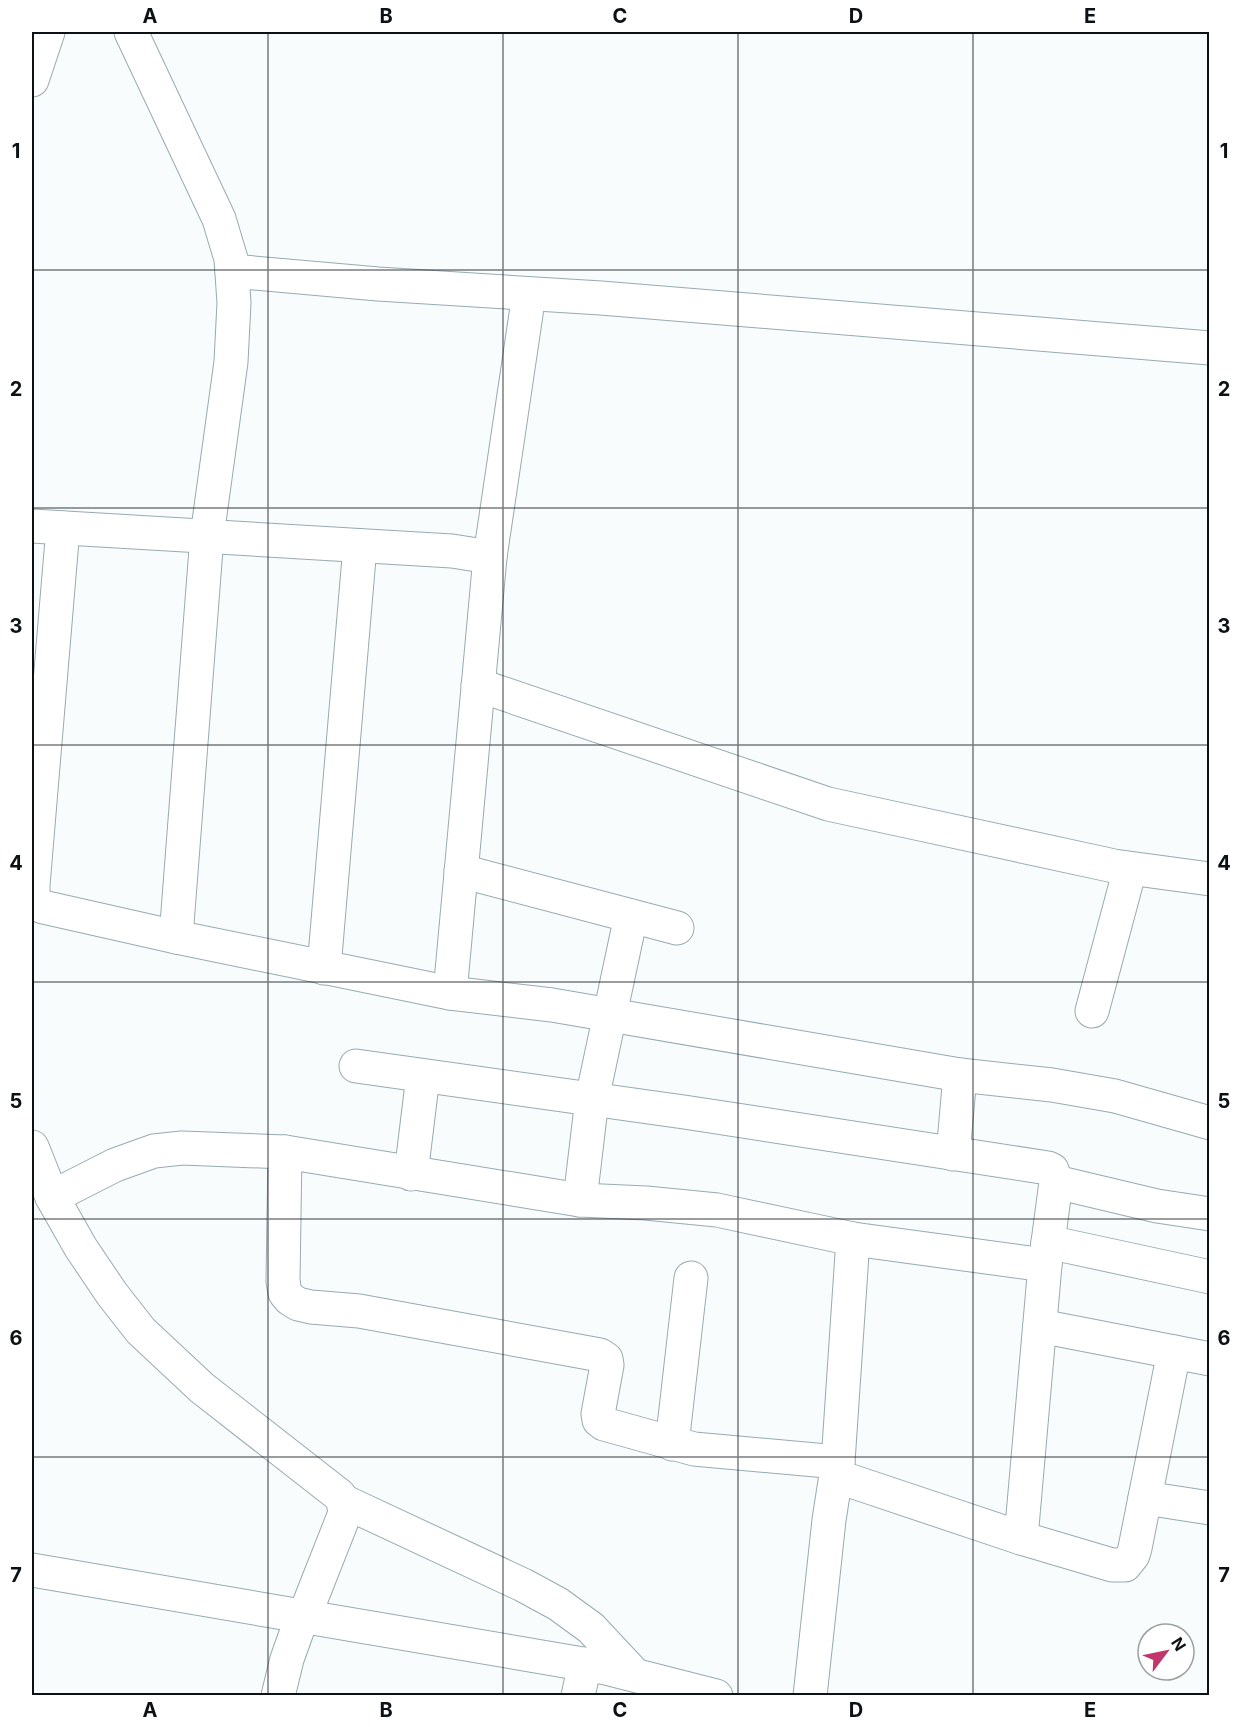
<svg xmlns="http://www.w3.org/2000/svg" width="1241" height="1727" font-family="Inter,sans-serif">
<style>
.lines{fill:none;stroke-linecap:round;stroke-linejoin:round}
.minor-casing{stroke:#98aab1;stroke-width:35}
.minor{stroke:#fff;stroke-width:33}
.grid{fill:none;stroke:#0b1114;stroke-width:1.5;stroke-opacity:0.55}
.neatline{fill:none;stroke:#0b1114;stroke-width:2}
.grid-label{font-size:20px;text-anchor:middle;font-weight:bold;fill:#0b1114}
</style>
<rect width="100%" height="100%" fill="#f8fcfd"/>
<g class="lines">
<g class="minor-casing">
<g id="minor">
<polyline points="131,32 219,219 231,259 234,303 231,362 207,536 176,937"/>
<polyline points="32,80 48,32"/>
<polyline points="232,271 378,284 601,298 1210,348"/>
<polyline points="32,526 452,551 490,557"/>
<path d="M63,528L33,885C33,896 33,902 43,907L176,937L450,993L552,1005L960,1075L1052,1085L1115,1096L1210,1123"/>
<polyline points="478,685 828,804 1114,866 1210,879"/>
<polyline points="461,871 677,928"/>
<polyline points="324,968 360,546"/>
<polyline points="450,993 490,557 529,294"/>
<polyline points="1092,1011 1130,869"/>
<polyline points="356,1066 684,1112 1048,1168 1052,1170 1056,1182 1045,1265 1021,1538"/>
<polyline points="32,1147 52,1197 81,1248 112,1294 141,1331 202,1388 339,1495 343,1501 345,1513 304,1617"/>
<polyline points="285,1152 283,1281 285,1293 290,1299 298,1304 311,1307 359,1311 600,1355 606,1359 607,1365 598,1414 599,1420 604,1424 694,1449 838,1462"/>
<polyline points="953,1154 960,1075"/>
<polyline points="411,1174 423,1076"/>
<polyline points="1056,1182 1157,1206 1210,1214"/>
<polyline points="52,1197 115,1165 154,1151 182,1148 285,1152 580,1200 646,1203 717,1210 853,1239 1045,1265"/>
<polyline points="580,1200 592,1099 631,916"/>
<polyline points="1048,1242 1210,1277"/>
<polyline points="1040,1326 1210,1359"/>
<polyline points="672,1444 691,1278"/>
<polyline points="836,1476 1021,1538 1112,1565 1125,1565 1133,1555 1135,1548 1174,1352"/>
<polyline points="1145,1498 1210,1508"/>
<polyline points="343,1501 523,1585 558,1604 591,1628 635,1675"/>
<polyline points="32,1570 606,1668 716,1696"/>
<polyline points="278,1696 287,1659 302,1617"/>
<polyline points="578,1696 585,1664"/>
<polyline points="810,1696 829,1520 838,1462 853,1239"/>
</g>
</g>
<use href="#minor" class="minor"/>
</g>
<path class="grid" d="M268,32V1696M503,32V1696M738,32V1696M973,32V1696M32,270H1210M32,508H1210M32,745H1210M32,982H1210M32,1219H1210M32,1457H1210"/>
<rect width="1241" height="1727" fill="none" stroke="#ffffff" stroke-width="66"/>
<g transform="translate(1166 1652) rotate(58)"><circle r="28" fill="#ffffff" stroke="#9da0a1" stroke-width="1.5"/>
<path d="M0-4.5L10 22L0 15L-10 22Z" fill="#c1366b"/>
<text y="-9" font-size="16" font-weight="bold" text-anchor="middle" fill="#0b1114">N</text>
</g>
<rect x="33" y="33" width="1175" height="1661" class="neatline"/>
<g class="grid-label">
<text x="150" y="23">A</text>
<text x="386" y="23">B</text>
<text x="620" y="23">C</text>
<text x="856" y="23">D</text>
<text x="1090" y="23">E</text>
<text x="16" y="158">1</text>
<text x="1224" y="158">1</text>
<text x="16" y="396">2</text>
<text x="1224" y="396">2</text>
<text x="16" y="633">3</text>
<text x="1224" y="633">3</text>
<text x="16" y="870">4</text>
<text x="1224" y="870">4</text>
<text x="16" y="1108">5</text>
<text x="1224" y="1108">5</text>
<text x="16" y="1345">6</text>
<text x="1224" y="1345">6</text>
<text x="16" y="1582">7</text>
<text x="1224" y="1582">7</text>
<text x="150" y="1717">A</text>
<text x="386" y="1717">B</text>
<text x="620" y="1717">C</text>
<text x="856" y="1717">D</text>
<text x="1090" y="1717">E</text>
</g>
</svg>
